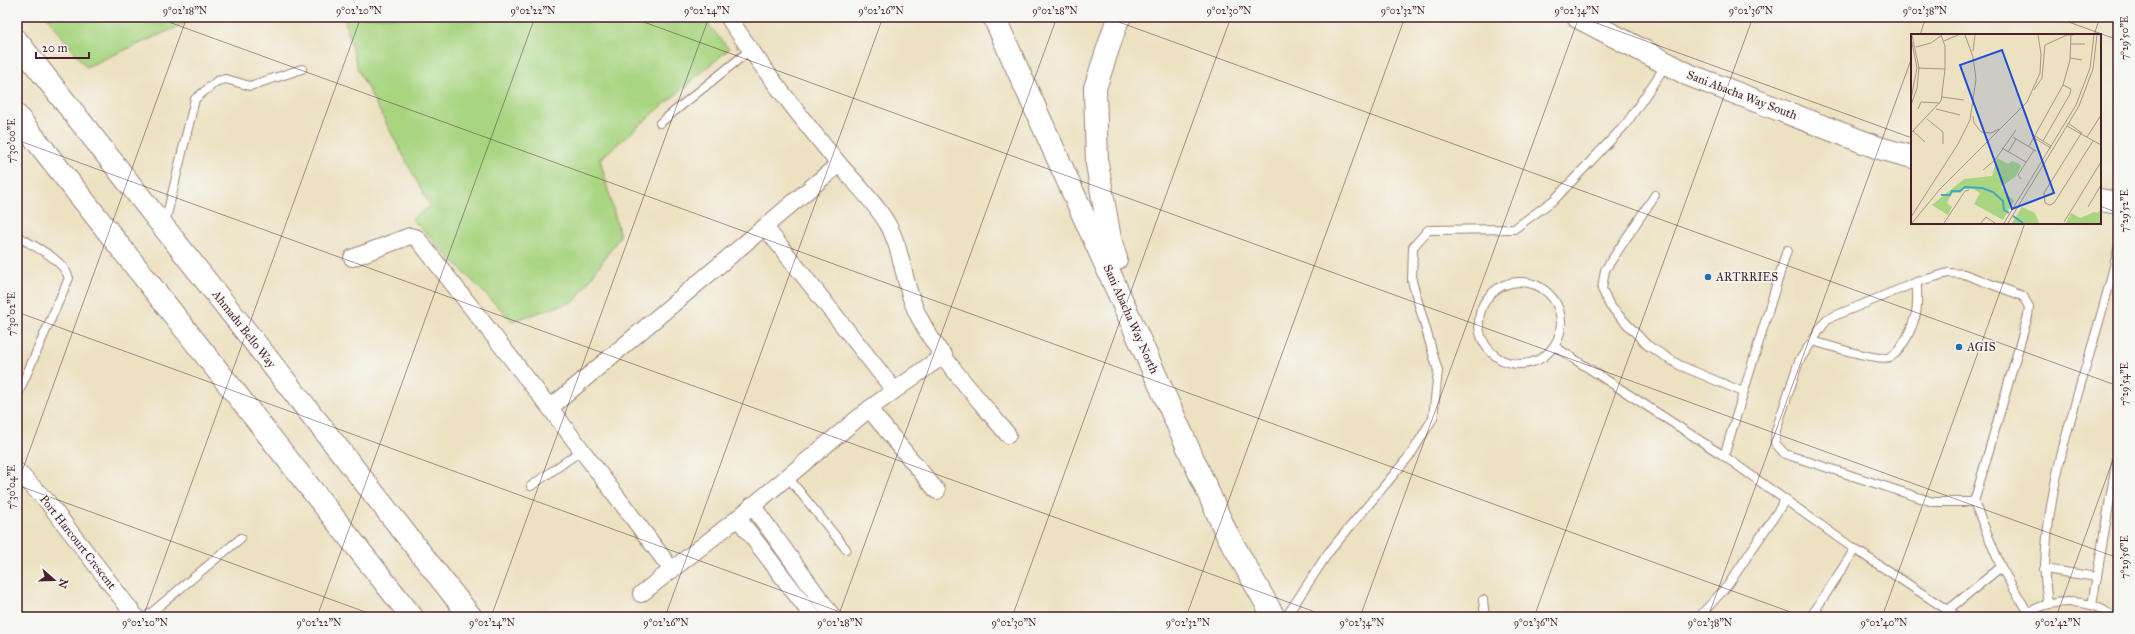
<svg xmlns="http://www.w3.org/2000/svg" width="2135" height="634" font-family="'IM FELL Great Primer',serif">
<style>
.green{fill:#a9d581;stroke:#7a7a56}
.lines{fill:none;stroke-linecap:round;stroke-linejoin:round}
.service-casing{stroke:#9b8076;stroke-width:10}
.minor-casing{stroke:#9b8076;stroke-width:18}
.primary-casing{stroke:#9b8076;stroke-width:24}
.motorway-casing{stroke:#9b8076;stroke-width:24}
.service{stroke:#fff;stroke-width:8}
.minor{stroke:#fff;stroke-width:16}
.primary{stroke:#fff;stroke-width:22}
.motorway{stroke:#fff;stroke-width:22}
.ticks{fill:none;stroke:#4a1f2b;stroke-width:1;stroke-opacity:0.45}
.poi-dot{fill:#1f6fb2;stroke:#f6f6f2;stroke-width:1.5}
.labels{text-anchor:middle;stroke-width:3;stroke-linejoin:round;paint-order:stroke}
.street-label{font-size:12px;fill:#4a1f2b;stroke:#f6f6f2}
.poi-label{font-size:12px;fill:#4a1f2b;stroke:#f6f6f2;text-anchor:start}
.inset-river{fill:none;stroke:#41a9c1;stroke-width:2}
.inset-road{fill:none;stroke:#ab9385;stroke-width:1}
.view{fill:#1d4ed8;fill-opacity:0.15;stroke:#1d4ed8;stroke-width:2}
.inset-edge{fill:none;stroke:#4a1f2b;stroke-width:2}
.neatline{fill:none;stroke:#4a1f2b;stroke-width:1.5}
.ticks-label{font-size:10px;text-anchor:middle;fill:#4a1f2b}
</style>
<rect width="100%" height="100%" fill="#f6f6f2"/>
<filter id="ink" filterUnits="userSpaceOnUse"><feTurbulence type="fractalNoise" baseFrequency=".025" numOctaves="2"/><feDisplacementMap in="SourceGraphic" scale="8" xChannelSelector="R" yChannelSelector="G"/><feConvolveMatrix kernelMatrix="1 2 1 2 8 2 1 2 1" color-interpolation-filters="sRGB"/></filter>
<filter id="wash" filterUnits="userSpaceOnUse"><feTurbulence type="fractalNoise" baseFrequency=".012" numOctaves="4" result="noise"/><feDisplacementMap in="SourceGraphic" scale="16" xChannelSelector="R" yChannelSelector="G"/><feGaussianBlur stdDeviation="0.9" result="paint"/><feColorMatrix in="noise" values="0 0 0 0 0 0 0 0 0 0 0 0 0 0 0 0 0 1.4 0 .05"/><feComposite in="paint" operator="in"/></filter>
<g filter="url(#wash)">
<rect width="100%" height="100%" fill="#ece1c1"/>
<g class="green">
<polygon points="47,17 200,17 86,67"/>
<polygon points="344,17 702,17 729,49 600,159 620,236 575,301 512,321 412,219 430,206 358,70"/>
</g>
</g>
<g filter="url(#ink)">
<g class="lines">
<g class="service-casing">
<g id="service">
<polyline points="660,123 750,50"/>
<polyline points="1655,195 1605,270 1602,289 1610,306 1647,345 1679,365 1743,392"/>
<polyline points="165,223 195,99 217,81 226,79 250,86 302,69"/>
<path d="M17,236C35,247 62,258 69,278L17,396"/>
<circle cx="1520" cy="323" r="41"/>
<path d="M1813,341C1826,345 1880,362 1890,357C1903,351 1913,326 1916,313C1918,303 1917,292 1917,282"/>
<polyline points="1554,346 1724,456 1850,546 1958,617"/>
<polyline points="1724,456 1787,250"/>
<polyline points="787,476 846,549"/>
<polyline points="531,486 582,450"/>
<polyline points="1974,502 2028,316 2029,307 2023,296 1964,274 1948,273 1917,282 1827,319 1799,361 1776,430 1775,443 1785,454 1933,502 1974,502 2001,567 2028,613"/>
<polyline points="2044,569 2097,577"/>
<polyline points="1483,600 1485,617"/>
<path d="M2048,604C2047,593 2044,580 2045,568C2048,458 2095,355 2118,249"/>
<polyline points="2092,605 2118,452"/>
<polyline points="1948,610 2001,567"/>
<polyline points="146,617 241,538"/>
<polyline points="1286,617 1328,553 1411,454 1433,418 1438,371 1412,281 1413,247 1428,230 1514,229 1555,199 1626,124 1666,65"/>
<polyline points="1699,617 1728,585 1786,499"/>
<polyline points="1810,617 1816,609"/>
<polyline points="1821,617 1816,609 1855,549"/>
<path d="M2023,617C2047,597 2090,597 2113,617"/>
</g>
</g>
<g class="minor-casing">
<g id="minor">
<path d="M728,17C762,68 800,117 839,164C855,183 874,201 887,223C904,252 903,287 919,317C940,359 978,398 1008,435"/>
<polyline points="765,227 894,390"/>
<polyline points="352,258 410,236 417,238 550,408 672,570"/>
<polyline points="550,408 839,164"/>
<polyline points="869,409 937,491"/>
<polyline points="17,471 46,500 136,617"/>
<polyline points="752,505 833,617"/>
<polyline points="738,518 813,617"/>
<polyline points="641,594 738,518 869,409 944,355"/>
</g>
</g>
<g class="primary-casing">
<g id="primary">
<polyline points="17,41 471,617"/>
<polyline points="17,116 412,617"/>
</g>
</g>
<g class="motorway-casing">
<g id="motorway">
<polyline points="994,17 1226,532 1274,617"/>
<polyline points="1578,17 1689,75 1879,148 1912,157"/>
<polyline points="2100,200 2118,203"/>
<polyline points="1116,259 1110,239 1097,164 1095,88 1117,21 1120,17"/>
</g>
</g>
<use href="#service" class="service"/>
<use href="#minor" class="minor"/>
<use href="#primary" class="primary"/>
<use href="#motorway" class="motorway"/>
</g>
</g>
<path class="ticks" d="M155,17L1804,617M630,17L2118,558M1105,17L2118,386M1580,17L1912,138M2055,17L2118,40M1920,35L1926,17M2094,35L2100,17M17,140L1329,617M2100,206L2118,213M17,312L854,617M17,485L379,617M17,485L187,17M143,617L361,17M317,617L535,17M491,617L709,17M665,617L883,17M838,617L1057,17M1012,617L1231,17M1186,617L1405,17M1360,617L1579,17M1534,617L1753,17M1708,617L1912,57M1882,617L2025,223M2056,617L2118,446"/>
<g class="poi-dot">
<circle cx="1708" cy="277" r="4"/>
<circle cx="1959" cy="347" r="4"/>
</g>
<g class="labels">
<g class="street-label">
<text transform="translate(1742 95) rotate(21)" y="4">Sani Abacha Way South</text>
<text transform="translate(1131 319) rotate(66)" y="4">Sani Abacha Way North</text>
<text transform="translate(244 329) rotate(52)" y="4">Ahmadu Bello Way</text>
<text transform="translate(78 542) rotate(52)" y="4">Port Harcourt Crescent</text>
</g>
<g class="poi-label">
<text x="1716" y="281">ARTRRIES</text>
<text x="1967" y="351">AGIS</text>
</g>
</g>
<g transform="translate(1911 34)">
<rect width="190" height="190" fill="#ece1c1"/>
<path d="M86,124L97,130L101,127L107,129L110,132L105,142L90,153L103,167L92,186L63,170L69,159L62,155H52L50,159H41L36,169L41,173L37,181L21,171L53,145L81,142ZM111,173L124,179L128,189H101ZM190,175V189H155L160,179L169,184L183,178L186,179Z" fill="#a9d581"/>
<path class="inset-river" d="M30,161H39L41,157H49L54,153L71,154L82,158L92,167L93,176L98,179M102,182L112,189"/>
<path class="inset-road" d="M0,4L6,34L0,65M33,7L47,1M160,10H174M5,13L20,9L31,1M62,17L64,1M159,24L171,26M7,34L34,35M123,56L131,44L134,11L156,1H163M31,63L53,66M0,71L6,54L8,34L1,1M7,75L10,68L29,69M25,75L49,81M62,82L63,89L70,98L80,99L88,95M16,85L32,98V110M157,89L171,99M156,92L190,111M2,97L14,108M171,98L133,159L134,169L139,171L143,169L182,107M0,99L30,67L34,35V12L30,1M124,102L140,112M102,103L125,117M176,103L190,81M123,104L140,114M132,107L159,60L160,55L152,51M118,112L152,51L159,26L160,1M91,114L115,128M97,118L105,105M72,136L84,126L105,96M110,145L107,141L123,116M177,173L190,151M0,183L47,110L59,86L65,45L62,23L54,1M153,188L190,128M1,189L29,155L116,68L129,39L130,20L127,1M33,189L54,157L58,156M70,189L75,183L84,189M93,189L165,71L179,34L183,1M97,189L168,72L182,35L186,1"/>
<path class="view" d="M91,16L143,159L101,175L49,31Z"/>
<rect width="190" height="190" class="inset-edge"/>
</g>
<rect width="2135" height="634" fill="none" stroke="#f6f6f2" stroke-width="44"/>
<g transform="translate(54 580) rotate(110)" stroke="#f6f6f2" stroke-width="3" paint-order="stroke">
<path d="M0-3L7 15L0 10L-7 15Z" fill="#4a1f2b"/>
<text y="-6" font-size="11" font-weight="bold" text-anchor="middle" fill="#4a1f2b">N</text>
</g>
<path d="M36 52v6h53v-6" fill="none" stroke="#4a1f2b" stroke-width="2"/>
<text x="42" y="52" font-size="12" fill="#4a1f2b" stroke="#f6f6f2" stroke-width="3" paint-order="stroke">20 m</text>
<rect x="22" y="22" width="2091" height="590" class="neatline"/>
<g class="ticks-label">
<text x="185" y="14">9°02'18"N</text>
<text x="359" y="14">9°02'20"N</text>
<text x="533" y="14">9°02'22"N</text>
<text x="707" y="14">9°02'24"N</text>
<text x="881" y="14">9°02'26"N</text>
<text x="1055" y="14">9°02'28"N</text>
<text x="1229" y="14">9°02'30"N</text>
<text x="1403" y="14">9°02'32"N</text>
<text x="1577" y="14">9°02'34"N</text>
<text x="1751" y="14">9°02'36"N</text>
<text x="1925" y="14">9°02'38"N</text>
<text transform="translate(2124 38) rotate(-90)" y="4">7°29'50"E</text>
<text transform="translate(11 141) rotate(-90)" y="4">7°30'00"E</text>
<text transform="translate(2124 211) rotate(-90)" y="4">7°29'52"E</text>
<text transform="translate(11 314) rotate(-90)" y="4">7°30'02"E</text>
<text transform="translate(2124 384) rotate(-90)" y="4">7°29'54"E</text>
<text transform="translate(11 487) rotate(-90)" y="4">7°30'04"E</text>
<text transform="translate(2124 557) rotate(-90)" y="4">7°29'56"E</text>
<text x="145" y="626">9°02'20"N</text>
<text x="319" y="626">9°02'22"N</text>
<text x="492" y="626">9°02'24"N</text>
<text x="666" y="626">9°02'26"N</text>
<text x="840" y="626">9°02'28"N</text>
<text x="1014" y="626">9°02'30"N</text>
<text x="1188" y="626">9°02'32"N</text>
<text x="1362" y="626">9°02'34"N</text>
<text x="1536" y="626">9°02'36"N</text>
<text x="1710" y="626">9°02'38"N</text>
<text x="1884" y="626">9°02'40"N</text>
<text x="2058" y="626">9°02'42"N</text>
</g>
</svg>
